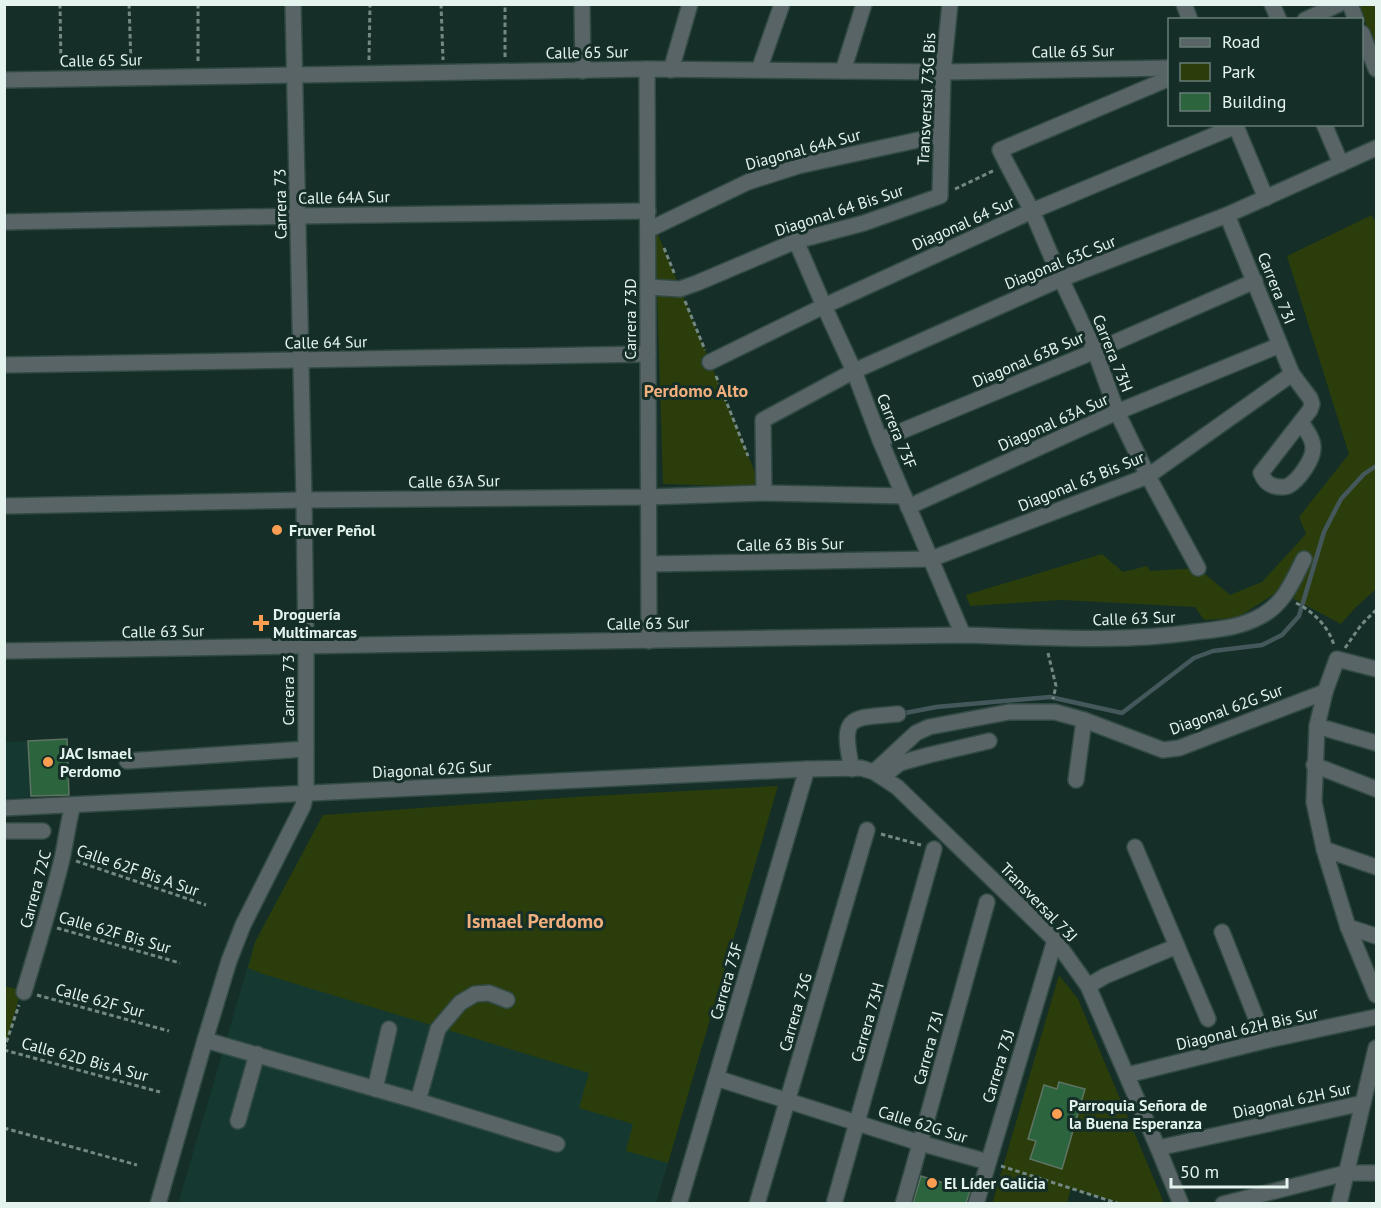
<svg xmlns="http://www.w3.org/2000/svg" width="1381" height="1208" font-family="'PT Sans',sans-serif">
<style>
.built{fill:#153931}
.green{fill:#2a3d0b}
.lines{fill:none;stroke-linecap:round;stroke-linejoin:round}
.stream{stroke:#44585c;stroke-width:4.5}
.building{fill:#2c643e;stroke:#5e7363;stroke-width:1.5}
.minor-casing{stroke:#324a44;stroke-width:18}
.path{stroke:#738882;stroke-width:3;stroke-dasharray:4.5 3;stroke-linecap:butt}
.minor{stroke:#586465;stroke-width:15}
.poi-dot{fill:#fc9e52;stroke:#152f28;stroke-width:2}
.labels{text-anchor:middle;stroke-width:6;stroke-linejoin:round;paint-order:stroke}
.street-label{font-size:16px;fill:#e4f3ee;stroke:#152f28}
.poi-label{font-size:16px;font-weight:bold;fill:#e4f3ee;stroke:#152f28;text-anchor:start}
.neighbourhood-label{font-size:18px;font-weight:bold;fill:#f1af7e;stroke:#152f28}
.quarter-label{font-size:20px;font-weight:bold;fill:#f1af7e;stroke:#152f28}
</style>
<rect width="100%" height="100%" fill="#152f28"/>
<g class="built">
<polygon points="28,741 31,797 5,798 5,742"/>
<polygon points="323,815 759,851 656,1203 178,1204 255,942"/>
</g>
<g class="green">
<polygon points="1358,5 1376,5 1376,47"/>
<polygon points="1372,215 1376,224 1376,589 1354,609 1341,624 1279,591 1237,618 1204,620 1195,607 1061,600 970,606 966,595 1102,554 1123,572 1147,566 1150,571 1198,568 1230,595 1262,582 1306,534 1299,517 1349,454 1287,256"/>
<polygon points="655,227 761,487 663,484"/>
<polygon points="778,786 668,1163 626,1151 633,1124 579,1108 589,1073 263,974 248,968 255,942 323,815 574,797"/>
<polygon points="1059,975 1078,999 1164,1203 1120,1203 1071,1188 1067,1203 992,1204"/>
<polygon points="5,986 21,990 5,1049"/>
</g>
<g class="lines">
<polyline class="stream" points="900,714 936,707 1050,697 1122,713 1194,658 1213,651 1262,645 1282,635 1299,616 1324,532 1341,499 1364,474 1376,466"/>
</g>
<g class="building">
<polygon points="67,739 69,795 31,796 28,741"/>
<polygon points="1059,1082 1085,1089 1062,1169 1030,1159 1036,1141 1028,1139 1044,1085 1057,1089"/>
<polygon points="921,1176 970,1191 966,1203 913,1203"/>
</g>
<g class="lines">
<g class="minor-casing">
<g id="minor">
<polyline points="582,4 583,71"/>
<polyline points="1184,4 1190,20"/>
<polyline points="1272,4 1279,20"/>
<polyline points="1350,4 1356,20"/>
<polyline points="1305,20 1339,4"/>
<polyline points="1362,33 1376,69"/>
<polyline points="647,69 649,641"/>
<polyline points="671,70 690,4"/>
<polyline points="759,70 782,4"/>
<polyline points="843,71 864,4"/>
<polyline points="1170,78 1000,150 1007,164 1032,211 1061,279 1095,351 1117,412 1148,476 1198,568"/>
<polyline points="4,80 647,69 943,72 1170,68"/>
<polyline points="1235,124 1266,198"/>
<polyline points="1324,124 1341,164"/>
<path d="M1227,215L1292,374L1310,398L1312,404L1310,410L1261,473C1264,480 1267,484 1274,486C1278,487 1283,488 1288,486C1298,481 1314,459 1313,447C1313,438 1305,429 1301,422"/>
<polyline points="4,222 298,216 648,211"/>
<polyline points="648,230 748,182 798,166 941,135"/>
<polyline points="796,241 824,306 854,371 880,440 963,635"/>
<polyline points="648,287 680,289 697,283 796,241 864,223 940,196 943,72 950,4"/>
<polyline points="710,362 824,306 1032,211 1236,126"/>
<polyline points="4,365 648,354"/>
<polyline points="880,440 1095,351 1255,281"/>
<polyline points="764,493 763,420 854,371 1061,279 1227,215 1376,148"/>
<polyline points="4,506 304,500 649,497 764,493 904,496"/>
<polyline points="908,507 1117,412 1280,345"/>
<polyline points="649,564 931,559 1148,476 1292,374"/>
<path d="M4,651L963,635C1040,637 1119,643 1195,632C1220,629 1239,628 1261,616C1284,604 1293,581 1304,559"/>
<polyline points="1376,669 1337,659 1325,692 1317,726 1314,802 1324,849 1348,927 1376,995"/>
<polyline points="1317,726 1376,743"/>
<polyline points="127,761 306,749"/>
<polyline points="1314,765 1376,789"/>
<path d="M852,769C840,715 849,718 898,714"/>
<polyline points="874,772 916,733 929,727 1009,712 1055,712 1084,720 1163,750 1179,748 1325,692"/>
<polyline points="882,777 900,763 929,755 989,741"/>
<polyline points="1076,780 1084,720"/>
<polyline points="4,808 807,769 861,768 874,772 897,787 1055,940 1088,986 1158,1148 1181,1204"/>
<polyline points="4,831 43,831"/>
<polyline points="1135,847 1208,1019"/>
<polyline points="1324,849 1376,867"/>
<polyline points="1348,927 1376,936"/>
<polyline points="1222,932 1260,1028 1268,1040"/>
<polyline points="1088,986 1105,976 1177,946"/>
<path d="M24,992C37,948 51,904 62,859C66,841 68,822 73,805"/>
<polyline points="205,1040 418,1101 557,1144"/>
<polyline points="1127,1075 1268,1040 1376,1017"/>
<polyline points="716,1078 920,1143 988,1162"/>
<polyline points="375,1089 389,1029"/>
<polyline points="418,1101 438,1029 460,1003 475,994 489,993 507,1000"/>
<polyline points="238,1121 257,1054"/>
<polyline points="1158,1148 1363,1103"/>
<polyline points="158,1204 205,1040 229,961 243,925 303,806 306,793 306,646 304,500 293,4"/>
<polyline points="679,1204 807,769"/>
<polyline points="757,1204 867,830"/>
<polyline points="834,1204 934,849"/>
<polyline points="903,1204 913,1169 987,902"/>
<polyline points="976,1204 1055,940"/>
<polyline points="1223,1204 1346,1173 1376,1173"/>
<polyline points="1339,1204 1376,1048"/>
</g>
</g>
<g class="path">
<polyline points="60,4 61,66"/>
<polyline points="129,4 131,63"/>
<polyline points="198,4 198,63"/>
<polyline points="441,4 443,60"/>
<polyline points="505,57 505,4"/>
<polyline points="369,60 370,4"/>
<polyline points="955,189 995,170"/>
<polyline points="664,248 675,275"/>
<polyline points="685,301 705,350"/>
<polyline points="716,376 748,456"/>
<path d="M1296,603C1313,611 1330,628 1334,646"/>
<polyline points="1345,648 1361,625 1376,610"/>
<polyline points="1048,653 1056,686 1053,699"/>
<polyline points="881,834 921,845"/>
<polyline points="76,861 206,905"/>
<polyline points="57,928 180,963"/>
<polyline points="37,995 169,1031"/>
<polyline points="4,1049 19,1005"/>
<polyline points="4,1050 160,1092"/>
<polyline points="4,1128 137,1165"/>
<polyline points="1001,1166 1120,1204"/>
</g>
<use href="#minor" class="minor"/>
</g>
<g class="poi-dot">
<circle cx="277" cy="530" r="6"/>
<path d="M258 614h6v6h6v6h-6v6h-6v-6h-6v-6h6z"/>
<circle cx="48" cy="762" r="6"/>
<circle cx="1057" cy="1114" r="6"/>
<circle cx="932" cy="1183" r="6"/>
</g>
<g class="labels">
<g class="street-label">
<text transform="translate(1073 51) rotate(-1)" y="6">Calle 65 Sur</text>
<text transform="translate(587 52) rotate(-1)" y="6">Calle 65 Sur</text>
<text transform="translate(101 60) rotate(-1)" y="6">Calle 65 Sur</text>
<text transform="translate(926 99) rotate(-87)" y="6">Transversal 73G Bis</text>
<text transform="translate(803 149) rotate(-15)" y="6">Diagonal 64A Sur</text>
<text transform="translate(344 197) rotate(-1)" y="6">Calle 64A Sur</text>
<text transform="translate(280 204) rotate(-91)" y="6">Carrera 73</text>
<text transform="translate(839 210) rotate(-18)" y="6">Diagonal 64 Bis Sur</text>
<text transform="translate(963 223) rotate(-24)" y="6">Diagonal 64 Sur</text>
<text transform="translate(1060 262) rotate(-22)" y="6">Diagonal 63C Sur</text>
<text transform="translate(1277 288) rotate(68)" y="6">Carrera 73I</text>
<text transform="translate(630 319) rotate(-90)" y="6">Carrera 73D</text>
<text transform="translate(326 342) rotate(-1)" y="6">Calle 64 Sur</text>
<text transform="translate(1113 353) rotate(68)" y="6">Carrera 73H</text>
<text transform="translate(1028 359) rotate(-23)" y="6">Diagonal 63B Sur</text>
<text transform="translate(1053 422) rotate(-24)" y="6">Diagonal 63A Sur</text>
<text transform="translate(897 431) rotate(68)" y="6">Carrera 73F</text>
<text transform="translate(454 481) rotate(-1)" y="6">Calle 63A Sur</text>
<text transform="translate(1081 481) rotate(-22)" y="6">Diagonal 63 Bis Sur</text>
<text transform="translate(790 544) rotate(-1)" y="6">Calle 63 Bis Sur</text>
<text transform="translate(1134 618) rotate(-2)" y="6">Calle 63 Sur</text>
<text transform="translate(648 623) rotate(-1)" y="6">Calle 63 Sur</text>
<text transform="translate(163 631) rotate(-1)" y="6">Calle 63 Sur</text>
<text transform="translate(288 690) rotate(-90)" y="6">Carrera 73</text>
<text transform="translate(1226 709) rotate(-20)" y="6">Diagonal 62G Sur</text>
<text transform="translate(432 769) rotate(-3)" y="6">Diagonal 62G Sur</text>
<text transform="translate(138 870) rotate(19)" y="6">Calle 62F Bis A Sur</text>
<text transform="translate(35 889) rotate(-75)" y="6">Carrera 72C</text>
<text transform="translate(1039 902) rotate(46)" y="6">Transversal 73J</text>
<text transform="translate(115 932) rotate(16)" y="6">Calle 62F Bis Sur</text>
<text transform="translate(726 981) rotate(-74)" y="6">Carrera 73F</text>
<text transform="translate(100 1000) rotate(15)" y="6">Calle 62F Sur</text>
<text transform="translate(795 1012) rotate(-74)" y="6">Carrera 73G</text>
<text transform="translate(867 1022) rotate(-74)" y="6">Carrera 73H</text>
<text transform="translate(1247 1028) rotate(-13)" y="6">Diagonal 62H Bis Sur</text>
<text transform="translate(928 1048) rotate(-75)" y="6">Carrera 73I</text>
<text transform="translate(85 1059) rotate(15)" y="6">Calle 62D Bis A Sur</text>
<text transform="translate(998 1066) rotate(-73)" y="6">Carrera 73J</text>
<text transform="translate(1292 1100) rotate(-12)" y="6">Diagonal 62H Sur</text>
<text transform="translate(923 1124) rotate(17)" y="6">Calle 62G Sur</text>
</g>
<g class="poi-label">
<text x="289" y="536">Fruver Peñol</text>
<text x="273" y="620">Droguería<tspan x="273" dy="18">Multimarcas</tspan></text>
<text x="60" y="759">JAC Ismael<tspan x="60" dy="18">Perdomo</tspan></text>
<text x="1069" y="1111">Parroquia Señora de<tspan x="1069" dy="18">la Buena Esperanza</tspan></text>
<text x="944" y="1189">El Líder Galicia</text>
</g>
<g class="neighbourhood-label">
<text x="696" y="397">Perdomo Alto</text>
</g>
<g class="quarter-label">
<text x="535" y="928">Ismael Perdomo</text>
</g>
</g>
<rect width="1381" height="1208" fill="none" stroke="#e4f3ee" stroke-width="12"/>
<rect x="1168" y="18" width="195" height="108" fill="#152f28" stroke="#687d77" stroke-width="1.5"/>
<rect x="1180" y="38" width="30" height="9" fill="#586465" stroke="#687d77" stroke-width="1.5"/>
<text x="1222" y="48" font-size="18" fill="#e4f3ee">Road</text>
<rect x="1180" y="63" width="30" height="18" fill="#2a3d0b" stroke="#687d77" stroke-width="1.5"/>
<text x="1222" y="78" font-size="18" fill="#e4f3ee">Park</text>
<rect x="1180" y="93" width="30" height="18" fill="#2c643e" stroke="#687d77" stroke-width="1.5"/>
<text x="1222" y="108" font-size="18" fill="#e4f3ee">Building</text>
<path d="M1171 1178v9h116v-9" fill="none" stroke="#e4f3ee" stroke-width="3"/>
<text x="1180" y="1178" font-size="18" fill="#e4f3ee" stroke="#152f28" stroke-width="4.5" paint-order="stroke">50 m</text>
</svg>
